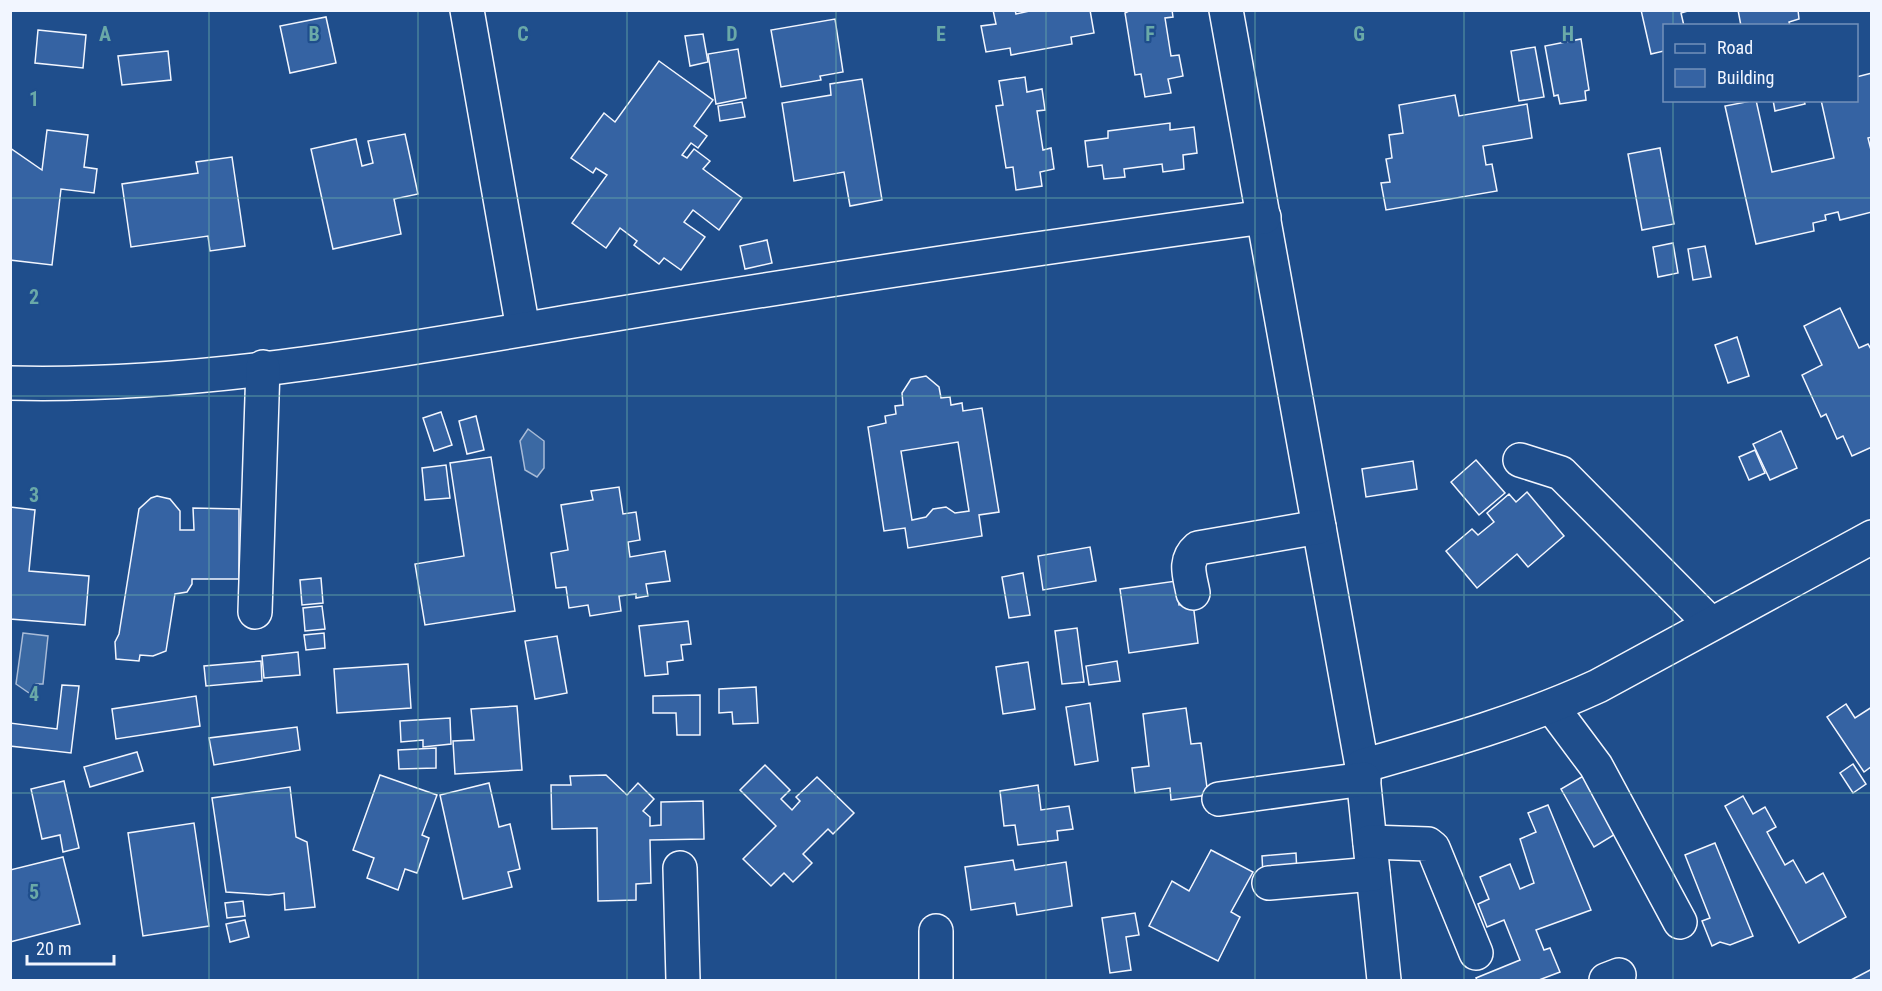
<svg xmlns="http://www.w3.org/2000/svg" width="1882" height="991" font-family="'Roboto Condensed',sans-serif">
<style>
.water{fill:#3b69a3;stroke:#a8bbd7;stroke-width:1.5}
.building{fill:#3563a3;stroke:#f2f6ff;stroke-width:1.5;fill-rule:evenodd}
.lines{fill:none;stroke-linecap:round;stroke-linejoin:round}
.minor-casing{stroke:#f2f6ff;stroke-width:36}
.minor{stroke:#1f4e8c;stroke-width:33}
.grid{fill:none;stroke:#6aa9a8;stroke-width:1.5;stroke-opacity:0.55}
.grid-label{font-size:20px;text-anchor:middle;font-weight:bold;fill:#6aa9a8;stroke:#1f4e8c;stroke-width:4.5;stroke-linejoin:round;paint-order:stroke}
</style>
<rect width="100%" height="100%" fill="#1f4e8c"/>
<g class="water">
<polygon points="528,429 544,441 544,468 537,477 525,470 520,441"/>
<polygon points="23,633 48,636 43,684 36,684 34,691 29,693 16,684"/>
</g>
<g class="building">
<polygon points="993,10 1015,10 1016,14 1034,10 1090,10 1094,33 1071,37 1072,44 1011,55 1010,48 986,52 981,26 996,24"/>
<polygon points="1131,10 1172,10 1173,17 1165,18 1171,56 1179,55 1183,76 1168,79 1171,93 1145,97 1141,74 1135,75 1125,13"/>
<polygon points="1641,10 1691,10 1681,13 1684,26 1664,26 1664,51 1651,54"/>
<polygon points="1738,10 1798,10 1799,19 1789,22 1790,26 1741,26"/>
<polygon points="326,17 336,63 290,73 280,26"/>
<polygon points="835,19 843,72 820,76 821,80 781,87 771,30"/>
<polygon points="38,30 86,35 83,68 35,63"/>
<polygon points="703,34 708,62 690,66 685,36"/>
<polygon points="1581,39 1589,90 1585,91 1586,100 1560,104 1558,95 1554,96 1545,46"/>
<polygon points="1535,47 1544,97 1519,101 1511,51"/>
<polygon points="738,49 746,98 716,104 708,54"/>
<polygon points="168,51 171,80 122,85 118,56"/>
<polygon points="659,61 713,100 694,126 707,136 698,148 691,143 682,155 687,158 694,149 710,161 703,169 742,198 719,230 693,210 684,222 705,237 681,270 664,258 659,264 634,245 637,241 620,228 606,248 572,223 607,175 596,168 593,173 571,158 604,113 615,122"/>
<polygon points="1872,73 1872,137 1868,138 1872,154 1872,212 1840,220 1838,212 1825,215 1826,220 1813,223 1814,231 1756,244 1725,106 1756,100 1772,172 1834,158 1821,100 1856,100 1856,77"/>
<polygon points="1025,77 1027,92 1042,89 1045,110 1037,111 1043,150 1051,148 1054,169 1040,172 1042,186 1016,190 1013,167 1006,168 996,106 1003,105 999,81"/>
<polygon points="862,79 882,200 850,206 844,172 794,181 782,103 831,95 830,84"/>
<polygon points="1455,95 1459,116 1527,104 1532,138 1483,146 1486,165 1492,164 1497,191 1386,210 1381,183 1390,182 1386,159 1392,158 1389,135 1403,133 1399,105"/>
<polygon points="1773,100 1804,100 1805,104 1775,111"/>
<polygon points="742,102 745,117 720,121 718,106"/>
<polygon points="1170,123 1170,130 1194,127 1197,153 1183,155 1184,169 1163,172 1162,164 1124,169 1125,177 1104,179 1102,165 1088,167 1085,141 1108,138 1108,131"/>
<polygon points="47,130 88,135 84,167 97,169 94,193 61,189 52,265 10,260 10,148 42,170"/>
<polygon points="405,134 418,194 394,199 401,234 333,249 311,149 356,139 362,166 373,163 368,141"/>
<polygon points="1660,148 1674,224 1642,230 1628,154"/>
<polygon points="232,157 245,246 210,251 208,236 131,247 122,184 198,173 196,162"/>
<polygon points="767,240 772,263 745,269 740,246"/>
<polygon points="1673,243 1678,273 1658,277 1653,247"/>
<polygon points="1705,246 1711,277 1693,280 1688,249"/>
<polygon points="1840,308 1859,348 1868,344 1872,351 1872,447 1852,456 1843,436 1837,439 1826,414 1821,417 1802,375 1822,365 1804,326"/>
<polygon points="1737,337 1749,376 1728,383 1715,345"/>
<path d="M926,376L939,387L941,398L950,397L951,405L962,403L963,411L982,408L999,512L979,515L982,536L908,548L905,528L884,531L868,427L886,423L885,416L896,414L895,406L903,405L902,393L911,379ZM958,442L969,511L955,513L946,507L933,509L926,517L912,520L901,451Z"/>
<polygon points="441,412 452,445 434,451 423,418"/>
<polygon points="476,416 484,450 467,454 459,421"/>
<polygon points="1781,431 1797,468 1770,480 1753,444"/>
<polygon points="1755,450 1765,473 1749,480 1739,457"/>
<polygon points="491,457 515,611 425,625 415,564 464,556 450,463"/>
<polygon points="1476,460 1505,493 1479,515 1451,482"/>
<polygon points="1413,461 1417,489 1366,497 1362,469"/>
<polygon points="446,465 450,498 425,500 422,468"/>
<polygon points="619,487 623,514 636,512 640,540 628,542 630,557 665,551 670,581 646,584 648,596 636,598 636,594 619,596 621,611 590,616 588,605 569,608 566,587 556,588 551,553 568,550 561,505 593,500 591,491"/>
<polygon points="1527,492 1564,536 1528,567 1517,554 1477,588 1446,551 1472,529 1478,535 1494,522 1487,513 1509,494 1516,502"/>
<polygon points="157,496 170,499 180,511 180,530 194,530 193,508 239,509 239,579 192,579 192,584 187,592 175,594 166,651 153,656 140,655 139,661 116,659 115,642 119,634 139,509 151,498"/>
<polygon points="10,507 35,510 29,571 89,576 85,625 10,619"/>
<polygon points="1090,547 1096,581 1043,590 1038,556"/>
<polygon points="1023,573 1030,615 1009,618 1002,577"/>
<polygon points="321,578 323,603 302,605 300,580"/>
<polygon points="1176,581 1179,605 1193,603 1198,643 1129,653 1120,589"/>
<polygon points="322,606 325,629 305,631 303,608"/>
<polygon points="688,621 691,644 681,645 683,660 667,662 668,674 645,676 639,626"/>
<polygon points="1077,628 1084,682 1062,684 1055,631"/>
<polygon points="324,633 325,648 306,650 304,635"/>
<polygon points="557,636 567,693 535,699 525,641"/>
<polygon points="298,652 300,675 264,678 262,656"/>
<polygon points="261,661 262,681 206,686 204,666"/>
<polygon points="1117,661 1120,681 1089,685 1086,666"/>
<polygon points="1028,662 1035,709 1003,714 996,667"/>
<polygon points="408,664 411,708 337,713 334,669"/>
<polygon points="62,685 79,686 71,753 10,746 10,723 57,729"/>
<polygon points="756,687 758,723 733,724 732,712 719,713 719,689"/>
<polygon points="700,695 700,735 677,735 676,713 653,713 653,696"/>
<polygon points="196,696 200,726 116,739 112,709"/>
<polygon points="1090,703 1098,761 1075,765 1066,707"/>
<polygon points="1846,704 1855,718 1872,707 1872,766 1864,772 1827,717"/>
<polygon points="517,706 522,770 455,774 453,741 474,740 471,709"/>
<polygon points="1186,708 1191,744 1201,743 1208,795 1171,800 1170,788 1135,793 1132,768 1149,766 1143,714"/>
<polygon points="450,718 451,744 423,747 423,740 401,742 400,721"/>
<polygon points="297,727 300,750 214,765 209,738"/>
<polygon points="436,748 436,768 399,769 398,750"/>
<polygon points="137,752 143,771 90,787 84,767"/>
<polygon points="1853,764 1866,784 1853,793 1840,773"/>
<polygon points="765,765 790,790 781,799 792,810 800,801 796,797 817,777 854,813 833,834 828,829 803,854 812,863 793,882 784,873 771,886 743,859 776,826 740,790"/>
<polygon points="380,775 437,795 422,835 429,838 417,873 405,869 398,890 367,878 374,858 353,850"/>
<polygon points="606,775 627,795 638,783 654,799 643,811 650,817 650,826 661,825 661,802 703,801 704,839 650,840 651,883 636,884 636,900 598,901 597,828 552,829 551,785 571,785 570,776"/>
<polygon points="1585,775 1617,833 1594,847 1561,789"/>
<polygon points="64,781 79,848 63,852 60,835 42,839 31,789"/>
<polygon points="489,783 499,827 510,824 520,869 508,872 512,887 463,899 440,795"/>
<polygon points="1038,785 1041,810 1069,806 1073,829 1057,831 1058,840 1018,845 1015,825 1004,826 1000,791"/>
<polygon points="290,787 296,837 307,842 315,907 285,910 284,893 269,895 226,892 212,798"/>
<polygon points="1743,796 1753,814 1765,807 1776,827 1767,832 1785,865 1793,860 1806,883 1823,873 1846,917 1799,943 1725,806"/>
<polygon points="1548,805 1591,910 1536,930 1544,950 1550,948 1560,972 1539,980 1477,980 1476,978 1520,960 1504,920 1487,927 1478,904 1489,899 1480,877 1510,864 1520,889 1534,883 1520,839 1536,832 1528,813"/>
<polygon points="194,823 209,926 143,936 128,833"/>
<polygon points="1715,843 1753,936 1730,945 1720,942 1712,946 1702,921 1710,918 1685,855"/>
<polygon points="1211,850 1253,872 1231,912 1240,917 1218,961 1149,926 1172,881 1189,891"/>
<polygon points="1296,853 1297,874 1263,876 1262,856"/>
<polygon points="63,857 80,924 10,942 10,870"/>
<polygon points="1013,860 1015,870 1066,862 1072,906 1017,915 1015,903 971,910 965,867"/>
<polygon points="243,901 245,916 227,918 225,903"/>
<polygon points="1135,913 1139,935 1126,937 1131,970 1110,973 1102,918"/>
<polygon points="245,920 249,937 230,942 226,924"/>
<polygon points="1872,969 1872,980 1851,980"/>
</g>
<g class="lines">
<g class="minor-casing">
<g id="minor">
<polyline points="467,10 523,329"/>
<polyline points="1226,10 1362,766 1384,980"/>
<path d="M10,383C209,388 415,347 610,315C827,279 1045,247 1264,217"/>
<polyline points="1520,460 1561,473 1710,623"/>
<path d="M1193,593C1190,576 1183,561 1198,548L1319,527"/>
<polyline points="255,612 263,367"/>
<polyline points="1552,707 1596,766 1680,922"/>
<path d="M1362,766C1443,743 1522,721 1598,686L1872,537"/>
<polyline points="1219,799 1364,779"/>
<polyline points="1370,842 1428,844 1433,848 1476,953"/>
<polyline points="680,868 683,980"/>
<polyline points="1269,883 1373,874"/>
<polyline points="936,980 936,931"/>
<polyline points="1606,980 1619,975"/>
</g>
</g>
<use href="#minor" class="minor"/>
</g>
<path class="grid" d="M209,10V980M418,10V980M627,10V980M836,10V980M1046,10V980M1255,10V980M1464,10V980M1673,10V26M1673,100V980M10,198H1872M10,396H1872M10,595H1872M10,793H1872"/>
<g class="grid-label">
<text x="105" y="41">A</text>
<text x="314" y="41">B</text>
<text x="523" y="41">C</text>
<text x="732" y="41">D</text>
<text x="941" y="41">E</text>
<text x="1150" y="41">F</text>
<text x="1359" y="41">G</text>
<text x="1568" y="41">H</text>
<text x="34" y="106">1</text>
<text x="34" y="304">2</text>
<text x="34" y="502">3</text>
<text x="34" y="701">4</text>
<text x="34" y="899">5</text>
</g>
<rect width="1882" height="991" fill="none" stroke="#f2f6ff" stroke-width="24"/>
<rect x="1663" y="24" width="195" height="78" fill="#1f4e8c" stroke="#7391ba" stroke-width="1.5"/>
<rect x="1675" y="44" width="30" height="9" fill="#1f4e8c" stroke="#7391ba" stroke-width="1.5"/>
<text x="1717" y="54" font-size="18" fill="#f2f6ff">Road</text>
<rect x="1675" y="69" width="30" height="18" fill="#3563a3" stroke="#7391ba" stroke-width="1.5"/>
<text x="1717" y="84" font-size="18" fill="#f2f6ff">Building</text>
<path d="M27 955v9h87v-9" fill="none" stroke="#f2f6ff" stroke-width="3"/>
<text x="36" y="955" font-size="18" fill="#f2f6ff" stroke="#1f4e8c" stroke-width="4.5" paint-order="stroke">20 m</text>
</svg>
